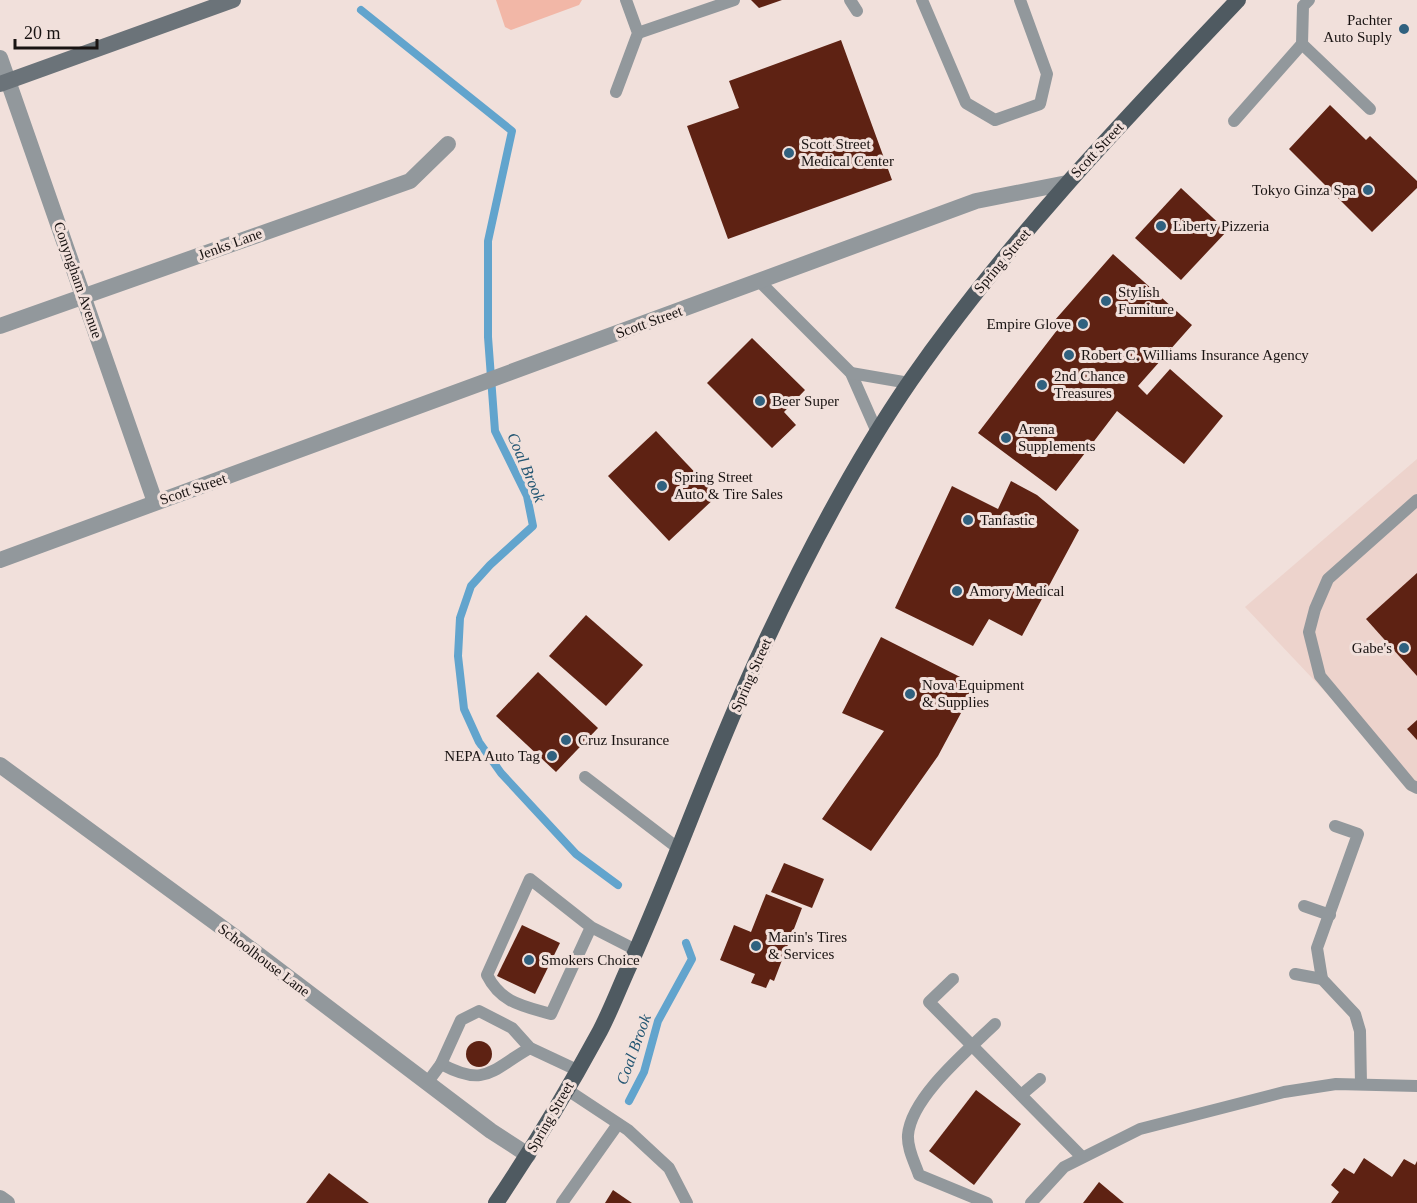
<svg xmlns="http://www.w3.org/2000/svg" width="1417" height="1203" font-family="'Times New Roman',serif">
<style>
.built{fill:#edd3cc}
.green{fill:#f2b7a7}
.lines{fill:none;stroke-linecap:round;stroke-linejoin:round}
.stream{stroke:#62a4cd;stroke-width:8}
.building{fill:#5e2213}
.service{stroke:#92989c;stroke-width:12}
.minor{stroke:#92989c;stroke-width:16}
.tertiary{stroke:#92989c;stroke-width:16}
.secondary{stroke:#6b7379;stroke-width:16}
.primary{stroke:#4f5a61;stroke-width:16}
.poi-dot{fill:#30617f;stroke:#f1e0db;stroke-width:2}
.labels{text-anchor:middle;stroke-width:6;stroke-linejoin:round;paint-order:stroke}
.poi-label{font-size:15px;fill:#191312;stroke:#f1e0db;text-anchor:start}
.street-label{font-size:15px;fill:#191312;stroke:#f1e0db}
.water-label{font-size:16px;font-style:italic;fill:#225572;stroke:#f1e0db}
</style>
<rect width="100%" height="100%" fill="#f1e0db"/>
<polygon class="built" points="1417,459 1417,789 1245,607"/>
<polygon class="green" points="496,0 582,0 579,5 511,30 505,27"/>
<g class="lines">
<g class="stream">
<polyline points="361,10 512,131 488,241 488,337 495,431 527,496 533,526 490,565 471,586 460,618 458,656 464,709 479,742 501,773 576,854 618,885"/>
<polyline points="629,1101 644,1072 658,1021 692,959 686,943"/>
</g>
</g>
<g class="building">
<polygon points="751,0 782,0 759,8"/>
<polygon points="841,40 892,180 728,239 687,126 739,108 729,81"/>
<polygon points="1330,105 1366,140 1370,136 1417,181 1417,188 1372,232 1289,149"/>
<polygon points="1181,188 1227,231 1181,280 1135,238"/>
<polygon points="1113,254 1192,325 1138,386 1147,395 1170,369 1223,416 1184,464 1117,411 1056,491 978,433 1061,325 1055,320"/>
<polygon points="752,338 805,390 784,412 796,425 772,448 707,383"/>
<polygon points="656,431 717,496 669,541 608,476"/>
<polygon points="1011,481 1037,495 1079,530 1022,636 989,619 973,646 895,608 952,486 998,509"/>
<polygon points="1417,573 1417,676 1366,619"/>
<polygon points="586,615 643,665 606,706 549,656"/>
<polygon points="881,637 976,685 938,756 871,851 822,819 884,731 842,713"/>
<polygon points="538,672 598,728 556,772 496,716"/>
<polygon points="1417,720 1417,740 1407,729"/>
<polygon points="784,863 824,879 812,908 771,892"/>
<polygon points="766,894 802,908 774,981 770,979 766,988 751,983 755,974 720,960 734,925 751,932"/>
<polygon points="522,925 560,943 535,994 497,976"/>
<circle cx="479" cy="1054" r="13"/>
<polygon points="976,1090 1021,1124 974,1185 929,1151"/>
<polygon points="1364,1158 1392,1177 1404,1159 1415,1165 1417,1161 1417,1203 1331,1203 1339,1192 1331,1185 1344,1168 1354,1174"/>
<polygon points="329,1173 369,1203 306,1203"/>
<polygon points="1099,1182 1124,1203 1083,1203"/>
<polygon points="613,1190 632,1203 605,1203"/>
</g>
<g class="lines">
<g class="service">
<polyline points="850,0 857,11"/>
<polyline points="922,0 966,103 995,120 1040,104 1047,74 1020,0"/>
<polyline points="638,33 734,0"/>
<polyline points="1302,44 1370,109"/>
<polyline points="616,92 638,33 626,0"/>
<polyline points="1234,121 1302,44 1303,6 1309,0"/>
<polyline points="759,281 851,373 877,432"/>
<polyline points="851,373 909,383"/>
<polyline points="1417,500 1328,579 1315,609 1309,632 1320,676 1411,785 1417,788"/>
<polyline points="585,777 679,849"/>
<polyline points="1335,826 1358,834 1317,948 1322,979 1355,1014 1360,1031 1361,1084"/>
<polyline points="1304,906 1330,915"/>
<path d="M591,927L551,1014C523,1006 501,1003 487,975L530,879L591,927L636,950"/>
<polyline points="1295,974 1322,979"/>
<polyline points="953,979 929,1002 1082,1157"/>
<path d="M441,1064C486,1088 491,1070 530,1048"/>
<polyline points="427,1083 441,1064 461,1020 479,1011 512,1028 530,1048 577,1070"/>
<polyline points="566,1089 628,1130 669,1168 687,1203"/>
<polyline points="1021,1095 1040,1079"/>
<polyline points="562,1203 618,1124"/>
<path d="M987,1203L919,1175C915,1163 907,1149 908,1135C911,1097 968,1050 995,1024"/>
<polyline points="1031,1203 1064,1167 1140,1129 1284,1092 1336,1084 1417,1086"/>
</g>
<g class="minor">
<polyline points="0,326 410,181 448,144"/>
<polyline points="0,765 235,937 491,1131 528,1155"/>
<polyline points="0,1198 7,1203"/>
</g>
<g class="tertiary">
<polyline points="0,58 155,502"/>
<polyline points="0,560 976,201 1067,183"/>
</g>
<polyline class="secondary" points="0,84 233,0"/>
<path class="primary" d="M496,1203C533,1148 568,1090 600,1031C612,1008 621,983 632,960C678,857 714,751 762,649C805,557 853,464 911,380C1007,242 1123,121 1238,0"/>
</g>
<g class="poi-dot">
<circle cx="1404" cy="29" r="6"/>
<circle cx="789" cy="153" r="6"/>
<circle cx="1368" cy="190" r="6"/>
<circle cx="1161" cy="226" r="6"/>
<circle cx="1106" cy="301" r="6"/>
<circle cx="1083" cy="324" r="6"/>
<circle cx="1069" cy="355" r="6"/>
<circle cx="1042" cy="385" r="6"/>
<circle cx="760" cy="401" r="6"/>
<circle cx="1006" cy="438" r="6"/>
<circle cx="662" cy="486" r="6"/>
<circle cx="968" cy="520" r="6"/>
<circle cx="957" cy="591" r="6"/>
<circle cx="1404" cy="648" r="6"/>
<circle cx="910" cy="694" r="6"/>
<circle cx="566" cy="740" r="6"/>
<circle cx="552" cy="756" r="6"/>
<circle cx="756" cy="946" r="6"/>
<circle cx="529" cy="960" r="6"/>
</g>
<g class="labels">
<g class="poi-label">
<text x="1392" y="25" text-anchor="end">Pachter<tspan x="1392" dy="17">Auto Suply</tspan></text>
<text x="801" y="149">Scott Street<tspan x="801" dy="17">Medical Center</tspan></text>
<text x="1356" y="195" text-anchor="end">Tokyo Ginza Spa</text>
<text x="1173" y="231">Liberty Pizzeria</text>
<text x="1118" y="297">Stylish<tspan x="1118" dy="17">Furniture</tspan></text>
<text x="1071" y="329" text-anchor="end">Empire Glove</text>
<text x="1081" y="360">Robert C. Williams Insurance Agency</text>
<text x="1054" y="381">2nd Chance<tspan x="1054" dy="17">Treasures</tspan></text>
<text x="772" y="406">Beer Super</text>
<text x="1018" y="434">Arena<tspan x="1018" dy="17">Supplements</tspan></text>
<text x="674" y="482">Spring Street<tspan x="674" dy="17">Auto &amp; Tire Sales</tspan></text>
<text x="980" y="525">Tanfastic</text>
<text x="969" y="596">Amory Medical</text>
<text x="1392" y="653" text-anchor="end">Gabe's</text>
<text x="922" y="690">Nova Equipment<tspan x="922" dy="17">&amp; Supplies</tspan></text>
<text x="578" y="745">Cruz Insurance</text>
<text x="540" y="761" text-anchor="end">NEPA Auto Tag</text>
<text x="768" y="942">Marin's Tires<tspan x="768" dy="17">&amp; Services</tspan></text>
<text x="541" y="965">Smokers Choice</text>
</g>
<g class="street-label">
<text transform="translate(1097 150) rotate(-47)" y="5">Scott Street</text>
<text transform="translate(230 244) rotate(-20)" y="5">Jenks Lane</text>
<text transform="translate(1002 261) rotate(-50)" y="5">Spring Street</text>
<text transform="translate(78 280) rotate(71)" y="5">Conyngham Avenue</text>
<text transform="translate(649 322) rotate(-20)" y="5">Scott Street</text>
<text transform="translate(193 489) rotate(-19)" y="5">Scott Street</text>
<text transform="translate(751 675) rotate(-66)" y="5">Spring Street</text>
<text transform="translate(264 960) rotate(37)" y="5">Schoolhouse Lane</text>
<text transform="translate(550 1117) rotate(-60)" y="5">Spring Street</text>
</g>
<g class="water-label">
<text transform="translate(527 467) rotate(67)" y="6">Coal Brook</text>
<text transform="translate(633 1049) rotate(-70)" y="6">Coal Brook</text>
</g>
</g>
<path d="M15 39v9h82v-9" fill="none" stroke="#191312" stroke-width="3"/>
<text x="24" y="39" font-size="18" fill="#191312" stroke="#f1e0db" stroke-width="4.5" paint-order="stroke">20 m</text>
</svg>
